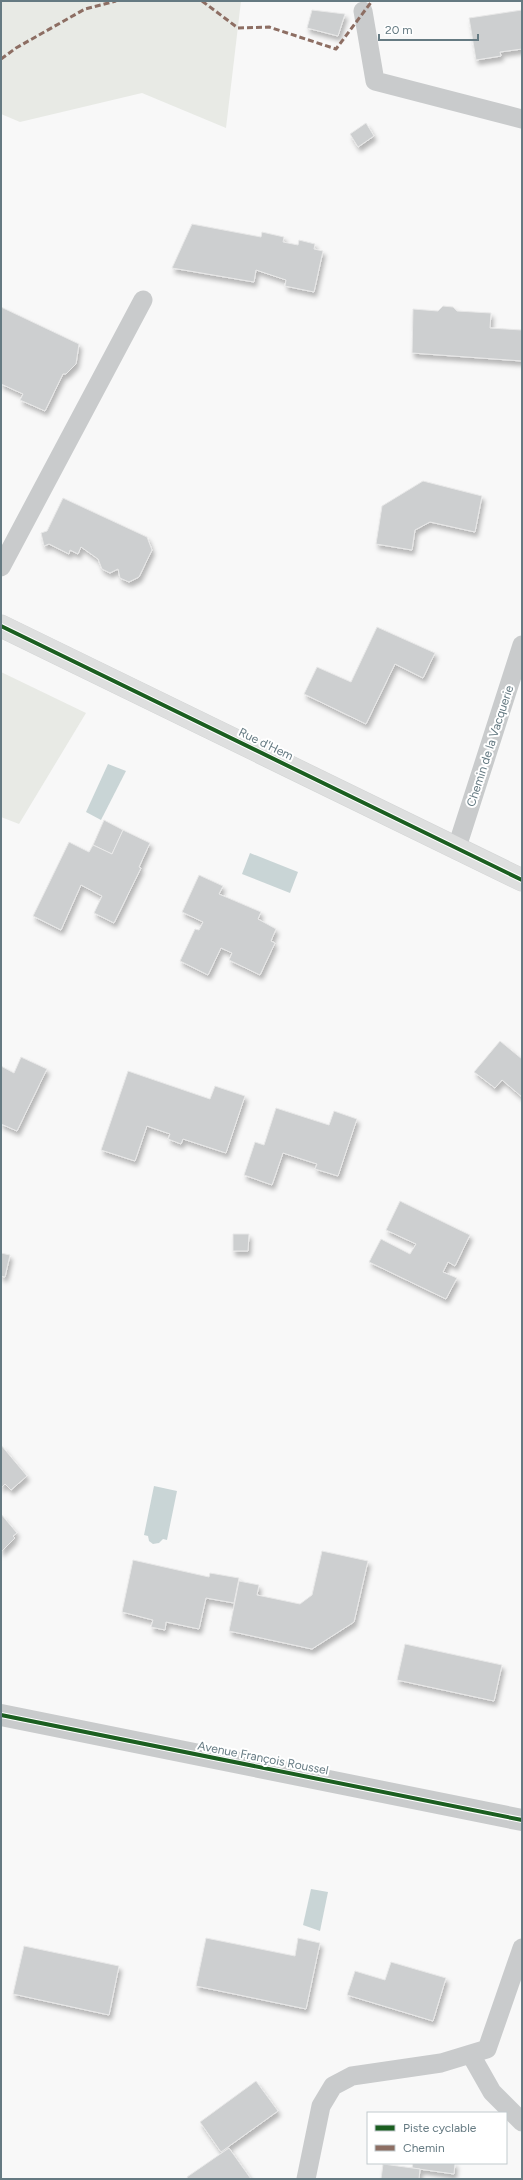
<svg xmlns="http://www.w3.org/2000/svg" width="523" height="2180" font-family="Figtree,sans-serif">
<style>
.green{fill:#e8eae5}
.water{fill:#c9d5d6}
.building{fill:#cdcfd0;stroke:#e8e8e8;filter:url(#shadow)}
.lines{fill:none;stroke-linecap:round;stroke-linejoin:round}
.primary-casing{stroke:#d3d5d5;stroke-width:23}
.lane{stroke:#c9cbcc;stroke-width:19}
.street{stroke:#c9cbcc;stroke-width:22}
.primary{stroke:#dedfdf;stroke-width:22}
.quiet{stroke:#8d6e63;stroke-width:3;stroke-dasharray:6 3;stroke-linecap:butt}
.cycleway-casing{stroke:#fff;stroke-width:6}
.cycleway{stroke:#1b5e20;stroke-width:4}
.labels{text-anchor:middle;stroke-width:4;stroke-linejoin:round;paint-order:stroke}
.street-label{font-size:12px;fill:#657a82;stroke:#fff}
</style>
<defs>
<filter id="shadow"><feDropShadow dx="2.5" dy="4.5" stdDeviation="2" flood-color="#0004"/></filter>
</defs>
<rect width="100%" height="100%" fill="#f8f8f8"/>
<g class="green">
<polygon points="1,1 241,1 226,128 142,93 20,122 1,114"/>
<polygon points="1,672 86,713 19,824 1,817"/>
</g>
<g class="water">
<polygon points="108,764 126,771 101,820 86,812"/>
<polygon points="250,853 298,872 290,893 242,874"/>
<polygon points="154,1486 177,1491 167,1540 163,1539 159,1543 153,1544 149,1541 148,1536 144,1535"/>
<polygon points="311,1889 328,1892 320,1931 303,1925"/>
</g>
<g class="building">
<polygon points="312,10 345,14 338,36 307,28"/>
<polygon points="522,10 522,49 500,52 501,56 476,60 469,18"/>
<polygon points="366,123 374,136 358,147 350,134"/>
<polygon points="192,224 261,237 262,232 284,237 283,242 298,245 299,240 315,244 314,249 323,251 314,292 285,286 286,280 256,270 254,282 172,268"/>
<polygon points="443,306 453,307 457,311 491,313 490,328 522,330 522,361 412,353 413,309 438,311"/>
<polygon points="1,307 79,344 76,364 66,374 63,374 45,411 20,400 23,394 1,384"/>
<polygon points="423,481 482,496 475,532 430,522 415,530 412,550 376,544 382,506"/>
<polygon points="63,498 147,537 152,550 139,577 129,582 120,578 118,569 110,573 102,569 98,559 81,547 78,554 70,550 69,554 49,544 44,546 41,533 47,531"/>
<polygon points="377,627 435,653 423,678 395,664 366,724 304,694 317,667 351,682"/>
<polygon points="104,820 123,830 112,854 93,845"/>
<polygon points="123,830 150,843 139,867 141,868 114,923 94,913 102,896 81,885 61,930 33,916 69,842 89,852 93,845 112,854"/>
<polygon points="199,875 223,886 219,894 261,912 258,919 276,929 271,941 275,943 260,975 229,960 232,953 221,948 208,975 180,961 195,929 199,930 203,922 182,912"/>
<polygon points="500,1041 522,1059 522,1097 502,1080 495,1088 474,1072"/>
<polygon points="21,1057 47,1069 17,1131 1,1124 1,1066 14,1073"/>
<polygon points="128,1071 210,1099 215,1086 245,1096 226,1153 183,1139 181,1144 168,1139 170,1134 147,1126 135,1161 101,1150"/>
<polygon points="276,1108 329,1125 334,1111 357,1119 338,1176 315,1169 317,1164 283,1153 272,1185 244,1175 255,1142 264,1145"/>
<polygon points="400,1201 470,1235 455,1266 448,1262 443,1272 457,1278 446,1299 369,1262 381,1239 410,1254 416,1244 386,1230"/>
<polygon points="233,1234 249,1234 248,1251 233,1251"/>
<polygon points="1,1253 10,1255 5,1277 1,1276"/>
<polygon points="1,1445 27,1476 11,1490 5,1484 1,1488"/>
<polygon points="1,1514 17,1533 13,1536 15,1538 1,1552"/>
<polygon points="322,1551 368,1561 354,1622 312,1649 229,1631 239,1581 259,1585 257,1595 300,1604 312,1595"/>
<polygon points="133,1560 209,1577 210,1573 239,1578 234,1603 206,1598 199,1629 166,1622 165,1630 151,1627 153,1620 122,1612"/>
<polygon points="405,1644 502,1665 494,1701 397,1680"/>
<polygon points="206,1938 295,1956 298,1938 320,1943 306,2009 196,1986"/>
<polygon points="24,1946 119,1966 109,2015 13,1994"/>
<polygon points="391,1962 446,1978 433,2021 347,1995 355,1971 385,1980"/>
<polygon points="256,2081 278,2111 221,2152 200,2122"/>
<polygon points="229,2148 251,2179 188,2179 187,2177"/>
<polygon points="413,2163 455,2163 454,2174 412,2168"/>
<polygon points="383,2164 420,2169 419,2179 381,2179"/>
</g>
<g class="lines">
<g class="primary-casing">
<polyline id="primary" points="1,626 522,880"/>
</g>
<g class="lane">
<polyline points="363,11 375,81 522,119"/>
<polyline points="1,567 143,300"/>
<polyline points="457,847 522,645"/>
<polyline points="471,2055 492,2092 522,2122"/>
<polyline points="306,2179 321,2106 333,2086 352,2076 441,2063 487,2049 522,1948"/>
</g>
<polyline class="street" points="1,1715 522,1820"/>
<use href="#primary" class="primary"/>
<g class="quiet">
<polyline points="202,1 238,28 269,27 336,49 372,1"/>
<polyline points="1,59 16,48 85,9 116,1"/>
</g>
<g class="cycleway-casing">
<g id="cycleway">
<polyline points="1,626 522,880"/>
<polyline points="1,1715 522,1820"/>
</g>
</g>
<use href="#cycleway" class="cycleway"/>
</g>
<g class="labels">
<g class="street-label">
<text transform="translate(266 744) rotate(26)" y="4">Rue d'Hem</text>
<text transform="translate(490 746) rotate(-72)" y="4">Chemin de la Vacquerie</text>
<text transform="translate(263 1758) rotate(11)" y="4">Avenue François Roussel</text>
</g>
</g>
<rect width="523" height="2180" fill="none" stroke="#657a82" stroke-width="4"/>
<rect x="367" y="2112" width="140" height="52" fill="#ffffff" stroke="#c1cacd"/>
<rect x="375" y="2125" width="20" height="6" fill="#1b5e20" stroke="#c1cacd"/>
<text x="403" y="2132" font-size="12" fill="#657a82">Piste cyclable</text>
<rect x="375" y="2145" width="20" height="6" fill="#8d6e63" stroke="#c1cacd"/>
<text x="403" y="2152" font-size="12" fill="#657a82">Chemin</text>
<path d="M379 34v6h99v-6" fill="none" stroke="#657a82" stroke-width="2"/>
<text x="385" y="34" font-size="12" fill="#657a82" stroke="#ffffff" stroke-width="3" paint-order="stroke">20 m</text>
</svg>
